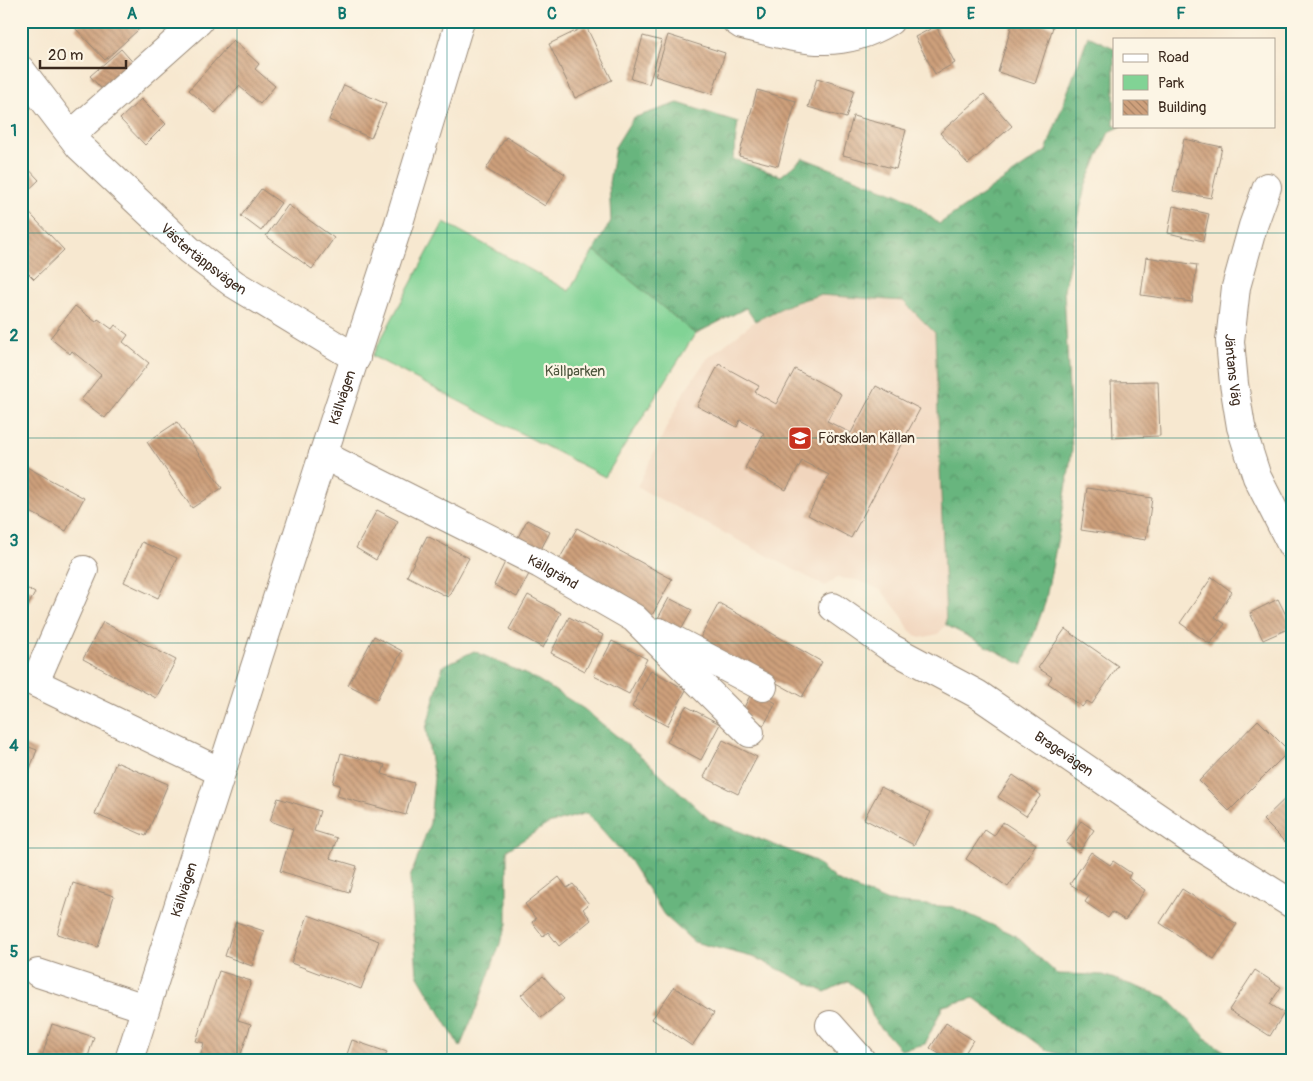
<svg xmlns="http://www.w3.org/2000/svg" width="1313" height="1081" font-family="Pangolin,sans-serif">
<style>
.built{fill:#f1d5bd}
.forest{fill:url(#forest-crowns);stroke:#52704e}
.park{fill:#81d395;stroke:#5e7e5a}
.building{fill:url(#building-back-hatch)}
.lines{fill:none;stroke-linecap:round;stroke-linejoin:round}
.minor-casing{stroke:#998977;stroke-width:30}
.minor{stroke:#fff;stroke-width:28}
.grid{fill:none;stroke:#0f766e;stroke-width:1;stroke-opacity:0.55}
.labels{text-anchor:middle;stroke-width:4.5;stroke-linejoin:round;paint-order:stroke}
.street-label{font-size:14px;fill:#3b2a1e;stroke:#fcf5e5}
.park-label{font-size:14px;fill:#4c543c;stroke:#fcf5e5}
.poi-label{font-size:14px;fill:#3b2a1e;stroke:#fcf5e5;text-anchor:start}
.neatline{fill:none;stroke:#0f766e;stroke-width:2}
.grid-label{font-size:16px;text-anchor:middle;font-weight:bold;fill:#0f766e}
</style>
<defs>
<pattern id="forest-crowns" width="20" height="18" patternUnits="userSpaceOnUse" patternTransform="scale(1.25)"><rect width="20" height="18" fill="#68b57e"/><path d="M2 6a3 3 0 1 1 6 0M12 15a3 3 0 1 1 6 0" fill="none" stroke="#579367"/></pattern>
<pattern id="building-back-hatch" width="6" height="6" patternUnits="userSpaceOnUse" patternTransform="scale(1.25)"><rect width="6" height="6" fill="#cea07c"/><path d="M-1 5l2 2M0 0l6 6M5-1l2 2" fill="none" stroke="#a88365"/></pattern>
</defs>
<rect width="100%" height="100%" fill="#fcf5e5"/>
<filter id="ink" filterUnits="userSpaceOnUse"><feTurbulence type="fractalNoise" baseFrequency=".02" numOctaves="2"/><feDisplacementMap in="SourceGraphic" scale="10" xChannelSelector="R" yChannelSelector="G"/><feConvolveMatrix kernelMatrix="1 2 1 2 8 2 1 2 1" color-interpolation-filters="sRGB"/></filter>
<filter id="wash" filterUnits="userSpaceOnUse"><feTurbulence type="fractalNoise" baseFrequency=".0096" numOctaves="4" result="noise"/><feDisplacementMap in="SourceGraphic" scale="20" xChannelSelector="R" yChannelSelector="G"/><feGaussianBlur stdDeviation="1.12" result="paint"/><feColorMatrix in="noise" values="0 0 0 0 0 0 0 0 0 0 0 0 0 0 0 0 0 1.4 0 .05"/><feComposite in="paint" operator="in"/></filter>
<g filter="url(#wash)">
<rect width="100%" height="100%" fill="#f7e8d0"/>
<polygon class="built" points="819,295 903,301 935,333 946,625 938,634 920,638 909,630 902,616 881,590 857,580 837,578 825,586 637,487 685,390 707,359 755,321 790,304"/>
<g class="forest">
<polygon points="1088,36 1114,48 1114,126 1122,126 1109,132 1085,186 1064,290 1072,450 1061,522 1045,603 1023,665 946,625 935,333 903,301 819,295 790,304 755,321 746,308 695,334 594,250 611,221 609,183 615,147 633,118 678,103 738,122 733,159 781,176 803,158 909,199 939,224 1046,151"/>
<polygon points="474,651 538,680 584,709 642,757 710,820 813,860 836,880 888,902 953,907 1016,936 1057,974 1103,975 1166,997 1210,1042 1239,1060 1077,1060 1046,1050 974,998 943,1006 925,1044 901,1050 874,1020 865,995 848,981 825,992 756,958 694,942 664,915 630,861 587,813 548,824 507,850 507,924 479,1002 460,1047 417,974 410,878 430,823 434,778 426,729 443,666"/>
</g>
<polygon class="park" points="444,222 569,291 594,250 695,334 605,477 372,356"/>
<g id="blocks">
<g class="building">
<polygon points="83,21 148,21 105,60 75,28"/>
<polygon points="1013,21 1032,21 1053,27 1035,84 998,72"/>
<polygon points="586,26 612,80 575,98 549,44"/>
<polygon points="936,26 955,63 935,74 915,37"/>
<polygon points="668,35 725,53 712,94 655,76"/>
<polygon points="643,36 662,41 649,84 631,79"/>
<polygon points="233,40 259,64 255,69 275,86 260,104 239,86 215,113 189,90"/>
<polygon points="121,49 137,67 106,94 90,76"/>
<polygon points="817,78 854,90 846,118 808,107"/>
<polygon points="344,85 386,104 371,138 329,120"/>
<polygon points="757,90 796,101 778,166 739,156"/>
<polygon points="984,94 1012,126 968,164 940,133"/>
<polygon points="141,99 166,124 145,145 120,119"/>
<polygon points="853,116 906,130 896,169 843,155"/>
<polygon points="506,137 565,174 545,206 486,169"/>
<polygon points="1184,139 1222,147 1211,198 1173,191"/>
<polygon points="23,163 39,180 21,197 21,165"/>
<polygon points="261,189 281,203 261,231 241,216"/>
<polygon points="21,204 64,250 34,279 21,266"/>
<polygon points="288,205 334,238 312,269 266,236"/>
<polygon points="1173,206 1209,214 1203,241 1168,233"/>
<polygon points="1146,257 1197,265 1192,302 1141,295"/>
<polygon points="75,306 96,322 98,319 112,329 115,325 128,335 123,342 149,363 105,418 81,400 101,375 72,351 70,354 50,338"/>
<polygon points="719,364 759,386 755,392 776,404 795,369 841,394 827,421 851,433 876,386 920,409 851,538 808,515 829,475 802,461 786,490 745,468 764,433 740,420 737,427 697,406"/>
<polygon points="1158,381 1160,436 1113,438 1111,382"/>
<polygon points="177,422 222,488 192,508 147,442"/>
<polygon points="21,464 84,498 66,531 21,507"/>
<polygon points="1087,488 1152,498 1146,540 1081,530"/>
<polygon points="377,510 398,521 376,560 356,548"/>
<polygon points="527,520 550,532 538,555 515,543"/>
<polygon points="577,528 672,579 651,617 556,565"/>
<polygon points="427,536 469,558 448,597 407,576"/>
<polygon points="142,542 177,558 158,598 124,582"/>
<polygon points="505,562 529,574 517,597 494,585"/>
<polygon points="1212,577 1232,592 1215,617 1225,624 1210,644 1180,623"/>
<polygon points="21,585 35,593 21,618"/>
<polygon points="528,595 561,613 543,648 509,629"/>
<polygon points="669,598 692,610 680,632 657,620"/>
<polygon points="1278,599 1292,627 1263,640 1250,613"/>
<polygon points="719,603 822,662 802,697 699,640"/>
<polygon points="569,617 603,635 585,671 551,653"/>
<polygon points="103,622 176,660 156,698 83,659"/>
<polygon points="1065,629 1118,666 1092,704 1087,701 1082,707 1048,683 1052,677 1038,668"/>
<polygon points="374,636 402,651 377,699 348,685"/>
<polygon points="612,641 647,659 629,694 594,676"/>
<polygon points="651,670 686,690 667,726 632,707"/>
<polygon points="753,690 776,703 764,725 741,713"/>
<polygon points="686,706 720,724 701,760 667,742"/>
<polygon points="1258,720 1289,751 1229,811 1199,781"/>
<polygon points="723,740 757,757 738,794 704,777"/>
<polygon points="21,744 37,750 21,792"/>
<polygon points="341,753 385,765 382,774 414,783 406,815 337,796 340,785 333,783"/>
<polygon points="116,762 168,784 146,836 95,814"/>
<polygon points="1013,775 1041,795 1026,816 998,797"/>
<polygon points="881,787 931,812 914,845 864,819"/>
<polygon points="1292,792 1292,849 1263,820"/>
<polygon points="278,798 320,811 314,831 337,838 330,858 357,866 349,892 280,871 293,829 270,821"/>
<polygon points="1081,821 1094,830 1079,852 1066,843"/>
<polygon points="1003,822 1036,844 1008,887 966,859 985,830 994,836"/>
<polygon points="1091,852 1110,865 1113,861 1131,873 1128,878 1145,890 1125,920 1112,912 1108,918 1085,902 1089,896 1070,884"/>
<polygon points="559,877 567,888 573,884 589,904 583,909 591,920 559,946 548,932 543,936 532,922 536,919 525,904"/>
<polygon points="73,883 114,896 98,947 57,934"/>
<polygon points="1182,889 1237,924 1214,959 1160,923"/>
<polygon points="308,915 379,941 361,989 291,963"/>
<polygon points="236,922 264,931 252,966 225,956"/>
<polygon points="1255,970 1281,987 1270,1004 1284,1013 1270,1036 1229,1010"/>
<polygon points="219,971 251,981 238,1020 251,1024 239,1060 208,1060 200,1057 204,1043 196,1041"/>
<polygon points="543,976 564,999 541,1018 521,995"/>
<polygon points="674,987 714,1013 692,1046 652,1019"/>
<polygon points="946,1023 973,1040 961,1060 949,1060 930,1048"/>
<polygon points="52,1024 94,1037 87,1060 41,1060"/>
<polygon points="352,1040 387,1052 384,1060 345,1060"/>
</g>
</g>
</g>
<g filter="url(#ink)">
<use href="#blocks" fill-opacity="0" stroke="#998977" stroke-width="1"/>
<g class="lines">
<g class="minor-casing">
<g id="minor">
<path d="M736,21L742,25C797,38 837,53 890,21"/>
<path id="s1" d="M21,70L79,146L189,250L234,284L356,358"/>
<polyline points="71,135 199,21"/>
<path id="s2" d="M1267,187L1253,226L1236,287L1230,341L1234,384L1241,427L1257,477L1292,546"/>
<path id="s3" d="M323,455L540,564L634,618L750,733"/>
<path id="s4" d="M833,607L891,648L977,694L1204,849L1292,904"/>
<polyline points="659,632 763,687"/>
<polyline points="21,676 221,772"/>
<polyline points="35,682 84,570"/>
<polyline points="38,973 145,1008"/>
<polyline points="830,1025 861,1060"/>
<path id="s5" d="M129,1060L323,455L398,226L460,21"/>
</g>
</g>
<use href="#minor" class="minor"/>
</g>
</g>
<path class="grid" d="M237,21V1060M447,21V1060M656,21V1060M866,21V1060M1076,21V1060M21,233H1292M21,438H1292M21,643H1292M21,848H1292"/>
<defs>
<g id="school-square" transform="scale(1.25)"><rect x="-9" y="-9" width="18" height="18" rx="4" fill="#c8321e" stroke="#fcf5e5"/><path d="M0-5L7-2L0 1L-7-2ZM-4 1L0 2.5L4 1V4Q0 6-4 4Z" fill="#fff"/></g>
</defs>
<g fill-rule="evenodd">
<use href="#school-square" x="800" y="438"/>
</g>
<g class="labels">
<g class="street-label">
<text dy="5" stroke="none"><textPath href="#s1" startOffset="264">Västertäppsvägen</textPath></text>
<text dy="5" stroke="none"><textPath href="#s2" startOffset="188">Jäntans Väg</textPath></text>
<text dy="5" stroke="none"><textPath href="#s5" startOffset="696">Källvägen</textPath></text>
<text dy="5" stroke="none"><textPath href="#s3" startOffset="258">Källgränd</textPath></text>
<text dy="5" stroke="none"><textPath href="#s4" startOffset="274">Bragevägen</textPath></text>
<text dy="5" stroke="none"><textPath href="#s5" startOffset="179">Källvägen</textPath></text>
</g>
<g class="park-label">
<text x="575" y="376">Källparken</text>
</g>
<g class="poi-label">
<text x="818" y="443">Förskolan Källan</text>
</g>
</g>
<rect width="1313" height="1081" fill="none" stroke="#fcf5e5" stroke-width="55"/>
<rect x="1113" y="38" width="162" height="90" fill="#fcf5e5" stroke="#afa495"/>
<rect x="1123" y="54" width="25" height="8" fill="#ffffff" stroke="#afa495"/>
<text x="1158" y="62" font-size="15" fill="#3b2a1e">Road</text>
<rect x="1123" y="75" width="25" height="15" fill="#81d395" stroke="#afa495"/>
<text x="1158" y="88" font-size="15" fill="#3b2a1e">Park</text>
<rect x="1123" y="100" width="25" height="15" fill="url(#building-back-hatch)" stroke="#afa495"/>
<text x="1158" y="112" font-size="15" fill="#3b2a1e">Building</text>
<path d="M40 60v8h86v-8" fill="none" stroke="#3b2a1e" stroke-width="2.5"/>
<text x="48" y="60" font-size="15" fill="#3b2a1e" stroke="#fcf5e5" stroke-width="4" paint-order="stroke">20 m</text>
<rect x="28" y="28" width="1258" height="1026" class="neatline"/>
<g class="grid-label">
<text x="132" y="19">A</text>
<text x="342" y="19">B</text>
<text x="552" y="19">C</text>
<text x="761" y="19">D</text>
<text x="971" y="19">E</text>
<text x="1181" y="19">F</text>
<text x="14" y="136">1</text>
<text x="14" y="341">2</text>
<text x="14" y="546">3</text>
<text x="14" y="751">4</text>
<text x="14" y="957">5</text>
</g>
</svg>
